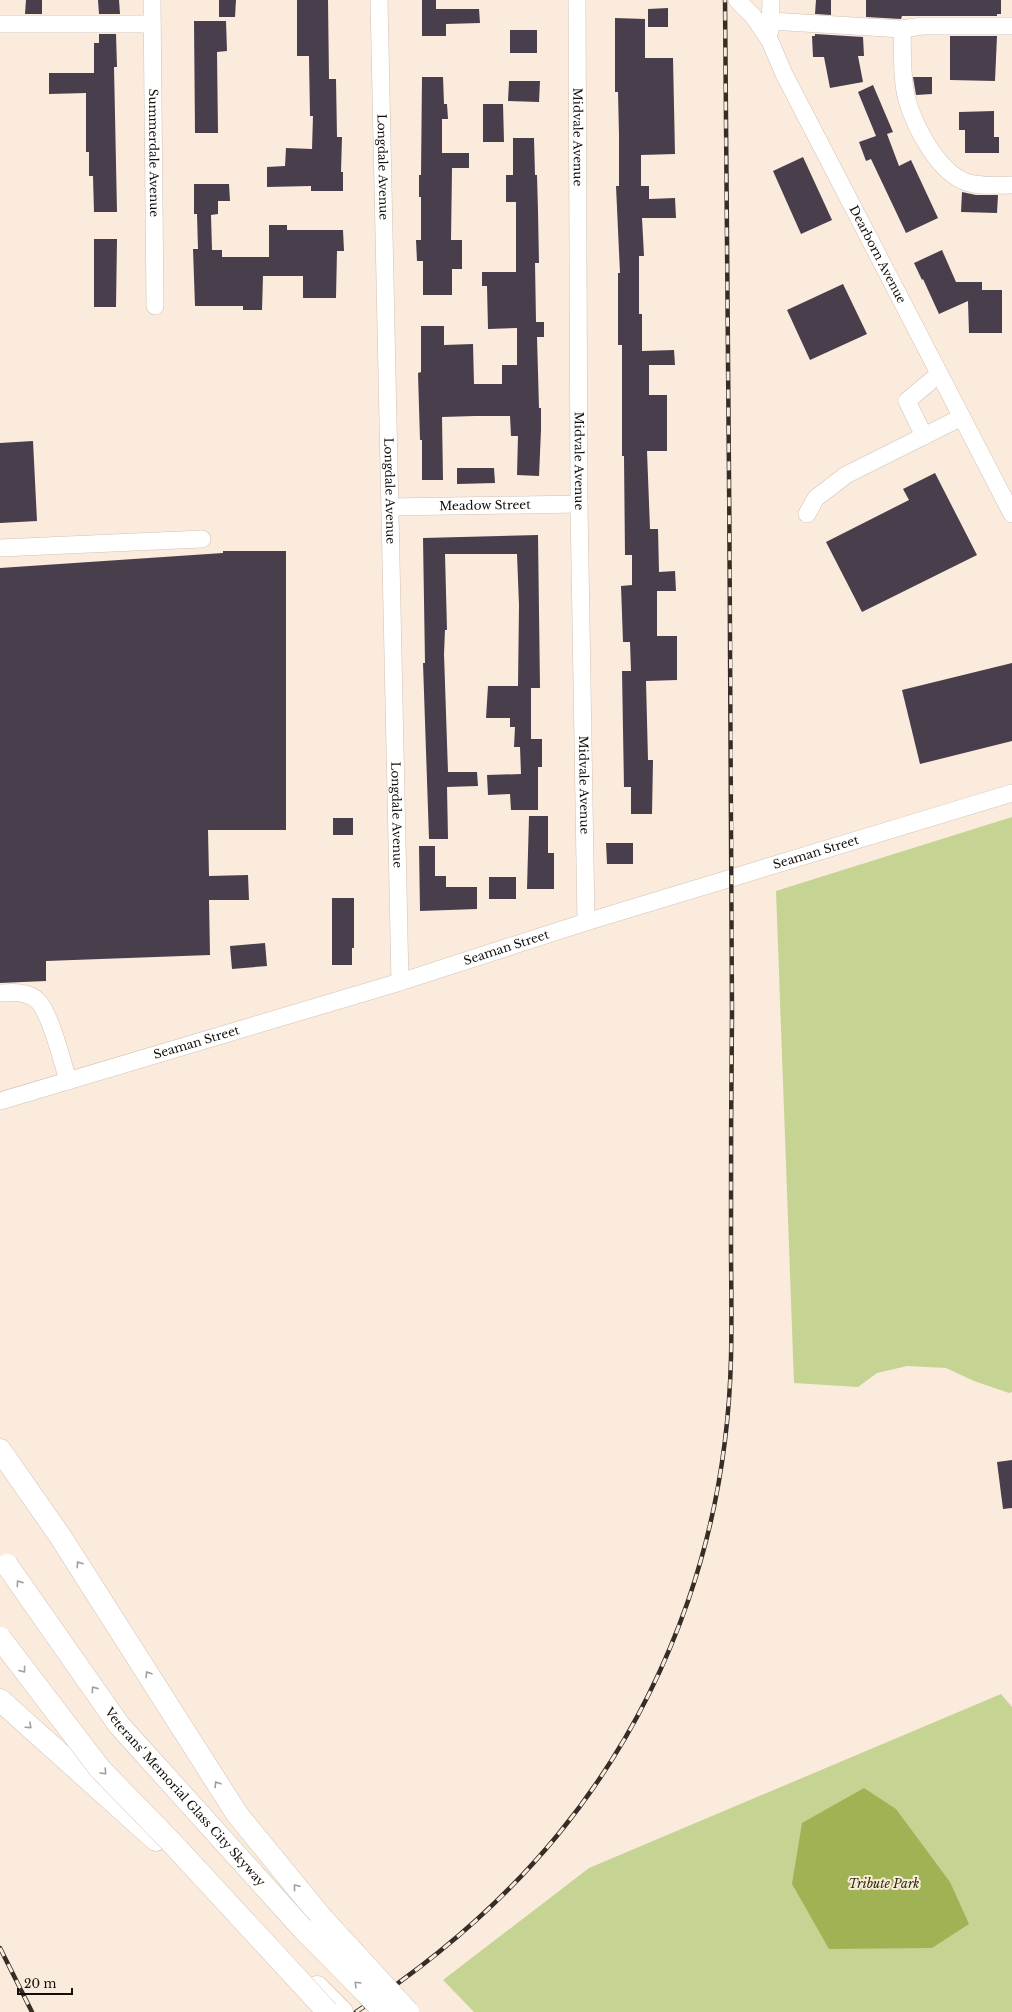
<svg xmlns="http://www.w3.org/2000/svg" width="1012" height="2012" font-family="'Libre Baskerville',serif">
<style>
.green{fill:#c5d493}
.forest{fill:#a0b354}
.building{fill:#483e4c}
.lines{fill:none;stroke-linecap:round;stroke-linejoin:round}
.minor-casing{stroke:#d1c2b4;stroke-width:18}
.highway-casing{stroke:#d1c2b4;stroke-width:23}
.minor{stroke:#fff;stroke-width:17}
.highway{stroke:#fff;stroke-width:22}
.rail-casing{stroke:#352e28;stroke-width:4.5}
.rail{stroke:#fbebdc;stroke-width:3;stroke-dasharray:9;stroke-linecap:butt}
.highway-bridge-casing{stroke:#d1c2b4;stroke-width:23;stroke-linecap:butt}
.highway-bridge{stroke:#fff;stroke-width:22}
.oneway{stroke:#a19f9d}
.labels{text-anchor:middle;stroke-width:4;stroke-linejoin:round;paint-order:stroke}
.street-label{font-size:12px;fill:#130e09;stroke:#fbebdc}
.park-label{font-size:12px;font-style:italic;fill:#272e05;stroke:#fbebdc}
</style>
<rect width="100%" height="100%" fill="#fbebdc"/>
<g class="green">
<polygon points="1012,817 1012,1392 1009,1393 974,1381 946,1368 907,1366 877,1373 858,1387 794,1383 776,891"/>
<polygon points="1001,1694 1012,1707 1012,2012 474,2012 443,1980 589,1868"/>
</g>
<polygon class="forest" points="864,1788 896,1809 950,1882 969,1924 932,1948 829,1949 792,1884 802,1823"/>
<g class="building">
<polygon points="26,0 42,0 42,14 25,14"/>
<polygon points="98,0 119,0 120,14 99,14"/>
<polygon points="219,0 236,0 235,17 219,17"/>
<polygon points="297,0 328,0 329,79 336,79 337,137 342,137 341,172 343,172 343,191 311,191 311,186 267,187 267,167 285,166 286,148 312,149 313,116 310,116 309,56 297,56"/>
<polygon points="422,0 436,0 436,9 479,9 480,23 446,24 446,36 422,36"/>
<polygon points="816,0 831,0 831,15 815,14"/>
<polygon points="866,0 1001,0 1001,14 997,14 997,16 902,16 901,19 866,17"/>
<polygon points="668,8 668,27 648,27 648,9"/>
<polygon points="615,18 645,19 645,58 673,58 675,154 641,155 641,186 649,186 649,199 675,198 676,218 642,218 644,256 639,256 639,314 642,314 642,351 674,350 675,365 649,365 649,395 667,395 667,451 647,451 650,529 658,529 659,572 675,571 676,591 657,591 657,636 677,636 677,680 646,681 648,760 653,760 652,814 631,814 631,787 624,787 622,671 631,671 630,642 623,642 621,586 632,585 632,555 625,555 624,456 622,456 622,345 618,345 618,273 620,273 616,186 619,186 619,135 618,92 615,92"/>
<polygon points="194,21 226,21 227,51 217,52 218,133 195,133"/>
<rect x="510" y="30" width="27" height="23"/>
<polygon points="99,34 116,34 117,67 114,67 117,212 94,212 93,176 89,176 89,152 86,152 86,93 49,94 49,73 94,73 94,43 99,43"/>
<polygon points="815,34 863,37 864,56 858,56 863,82 830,88 824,57 813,57 812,36 815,36"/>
<polygon points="950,36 997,36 995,81 950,80"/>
<polygon points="422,77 443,77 444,104 447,104 448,119 442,119 442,153 469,153 469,168 452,168 451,240 462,240 462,269 452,269 452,295 423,295 423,261 417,261 416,240 421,240 421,197 419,197 419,175 421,175"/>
<polygon points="913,77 932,77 932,94 916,95"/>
<polygon points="509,81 540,81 539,102 508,101"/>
<polygon points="873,85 893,132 887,134 899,166 911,160 938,218 906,233 871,159 866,161 859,142 876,136 858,92"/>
<polygon points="483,104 503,104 504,142 483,142"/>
<polygon points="994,111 994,137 999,137 999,153 965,153 965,130 959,130 959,112"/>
<polygon points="513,138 534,138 535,175 537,175 538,211 539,263 535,263 536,322 544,322 544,337 537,337 539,408 541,408 541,430 539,476 517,475 518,436 511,436 510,416 475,416 442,417 443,480 422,480 422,440 420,440 418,373 421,372 421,326 444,326 444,345 473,344 474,384 502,384 502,365 517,365 517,328 488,329 487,286 482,286 482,272 516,272 516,202 506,202 506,175 513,175"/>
<polygon points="803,157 832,220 801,234 773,171"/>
<polygon points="194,184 229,184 230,201 218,201 218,214 211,215 212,250 222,250 222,257 269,257 269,225 287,225 287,230 343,230 344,251 337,251 336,298 303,298 303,276 263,276 262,310 243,310 243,306 195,306 193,249 198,249 197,214 194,214"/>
<polygon points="962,192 976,195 998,195 997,213 961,212"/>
<polygon points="94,239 117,239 116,307 94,307"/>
<polygon points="942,250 956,282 982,282 982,290 1002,290 1002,333 969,333 968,301 939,314 923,279 922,280 914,263"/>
<polygon points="843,284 867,334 810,360 787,310"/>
<polygon points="33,441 37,521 0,523 0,443"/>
<polygon points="457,468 494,468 495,483 457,484"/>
<polygon points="935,473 977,555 862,612 826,542 909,500 903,489"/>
<polygon points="538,535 540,688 531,688 531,739 542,739 542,767 538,767 538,810 511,810 510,794 488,795 487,775 521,774 520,747 514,747 515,727 510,727 510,718 486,718 488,686 518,686 519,605 517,554 445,554 447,630 445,630 444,654 448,772 477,772 478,786 447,787 448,839 429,839 423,663 425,663 423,538"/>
<polygon points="223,551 286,551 286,830 208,830 209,876 248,875 249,900 209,900 210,955 46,961 46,981 0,983 0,568 223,553"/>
<polygon points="1012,663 1012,741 920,764 902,690"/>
<polygon points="529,816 548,816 548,853 554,853 554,889 527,889"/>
<rect x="333" y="818" width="20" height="17"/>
<polygon points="606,843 633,843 633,864 607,864"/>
<polygon points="419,846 435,846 435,876 446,876 446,887 477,887 477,909 420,911"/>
<rect x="489" y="877" width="27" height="22"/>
<polygon points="332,898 354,898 354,948 352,948 352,965 332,965"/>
<polygon points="265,943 267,966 232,969 230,946"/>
<polygon points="1012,1460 1012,1508 1003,1509 997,1462"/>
</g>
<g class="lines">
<g class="minor-casing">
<g id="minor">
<path id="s1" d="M152,0L155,306"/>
<path id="s2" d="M379,0L400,982"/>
<path id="s3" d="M577,0L579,504L586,922"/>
<path id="s4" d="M737,0L753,16L770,41L784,74L1012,514"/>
<polyline points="771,21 902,29 922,26 1012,26"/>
<polyline points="0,24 152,24"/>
<path d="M902,29C903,53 901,77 907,100C915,127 938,172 966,182C980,187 998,185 1012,185"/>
<polyline points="770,31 771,0"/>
<polyline points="924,436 907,401 939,374"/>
<path id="s5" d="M391,507L579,504"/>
<polyline points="807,514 816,498 846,475 962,417"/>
<polyline points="0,548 202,539"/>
<path d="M0,993C12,992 29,991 38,1001C50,1013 63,1063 68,1081"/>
<path id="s6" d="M0,1101L400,982L586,922L1012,793"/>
</g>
</g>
<g class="highway-casing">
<g id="highway">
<polyline points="0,1450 60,1536 237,1814 321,1917"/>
<polyline points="0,1700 156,1840"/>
<polyline points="317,1987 342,2012"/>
</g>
</g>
<use href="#minor" class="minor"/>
<use href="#highway" class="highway"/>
<g class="rail-casing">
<g id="rail">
<polyline points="0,1948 32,2012"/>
<path d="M356,2012C513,1910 626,1779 688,1601C715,1523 729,1440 731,1358C732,1318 731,1279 731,1239C731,1164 731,1088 732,1013C732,675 727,338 725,0"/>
</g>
</g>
<use href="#rail" class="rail"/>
<g class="highway-bridge-casing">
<g id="highway-bridge">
<path id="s7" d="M7,1565L119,1725L303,1929L385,2012"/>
<polyline points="0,1638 100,1769 172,1843 328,2012"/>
<polyline points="321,1917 408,2012"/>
</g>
</g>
<use href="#highway-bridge" class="highway-bridge"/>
</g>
<defs><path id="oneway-chevron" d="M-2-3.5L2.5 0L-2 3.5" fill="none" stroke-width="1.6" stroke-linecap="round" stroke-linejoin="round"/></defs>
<g class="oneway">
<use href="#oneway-chevron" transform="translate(79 1564) rotate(-123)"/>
<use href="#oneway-chevron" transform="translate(19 1583) rotate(-125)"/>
<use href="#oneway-chevron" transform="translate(23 1670) rotate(53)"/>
<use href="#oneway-chevron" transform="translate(148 1674) rotate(-122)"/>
<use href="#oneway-chevron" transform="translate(94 1689) rotate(-125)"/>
<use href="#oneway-chevron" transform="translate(29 1726) rotate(42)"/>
<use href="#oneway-chevron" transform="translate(104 1772) rotate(47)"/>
<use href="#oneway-chevron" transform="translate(217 1784) rotate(-122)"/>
<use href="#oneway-chevron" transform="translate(296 1887) rotate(-130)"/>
<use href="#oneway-chevron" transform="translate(357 1984) rotate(-135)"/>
</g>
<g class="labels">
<g class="street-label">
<text dy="4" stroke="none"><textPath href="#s3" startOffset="137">Midvale Avenue</textPath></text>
<text dy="4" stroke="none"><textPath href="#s1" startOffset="153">Summerdale Avenue</textPath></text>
<text dy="4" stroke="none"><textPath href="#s2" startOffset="167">Longdale Avenue</textPath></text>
<text dy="4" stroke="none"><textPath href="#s4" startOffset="292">Dearborn Avenue</textPath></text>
<text dy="4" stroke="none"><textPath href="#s3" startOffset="461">Midvale Avenue</textPath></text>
<text dy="4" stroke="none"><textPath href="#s2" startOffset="491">Longdale Avenue</textPath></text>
<text dy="4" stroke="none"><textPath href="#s5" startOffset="94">Meadow Street</textPath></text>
<text dy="4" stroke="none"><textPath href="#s3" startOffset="785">Midvale Avenue</textPath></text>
<text dy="4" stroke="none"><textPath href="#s2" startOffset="815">Longdale Avenue</textPath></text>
<text dy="4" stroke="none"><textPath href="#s6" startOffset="853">Seaman Street</textPath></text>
<text dy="4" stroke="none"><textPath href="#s6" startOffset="529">Seaman Street</textPath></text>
<text dy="4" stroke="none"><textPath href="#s6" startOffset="205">Seaman Street</textPath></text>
<text dy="4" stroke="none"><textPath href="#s7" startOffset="293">Veterans' Memorial Glass City Skyway</textPath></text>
</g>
<g class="park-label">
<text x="884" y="1888">Tribute Park</text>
</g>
</g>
<path d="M18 1988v6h54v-6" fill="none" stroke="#130e09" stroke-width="2"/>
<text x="24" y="1988" font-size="12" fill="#130e09" stroke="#fbebdc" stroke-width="3" paint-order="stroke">20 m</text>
</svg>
